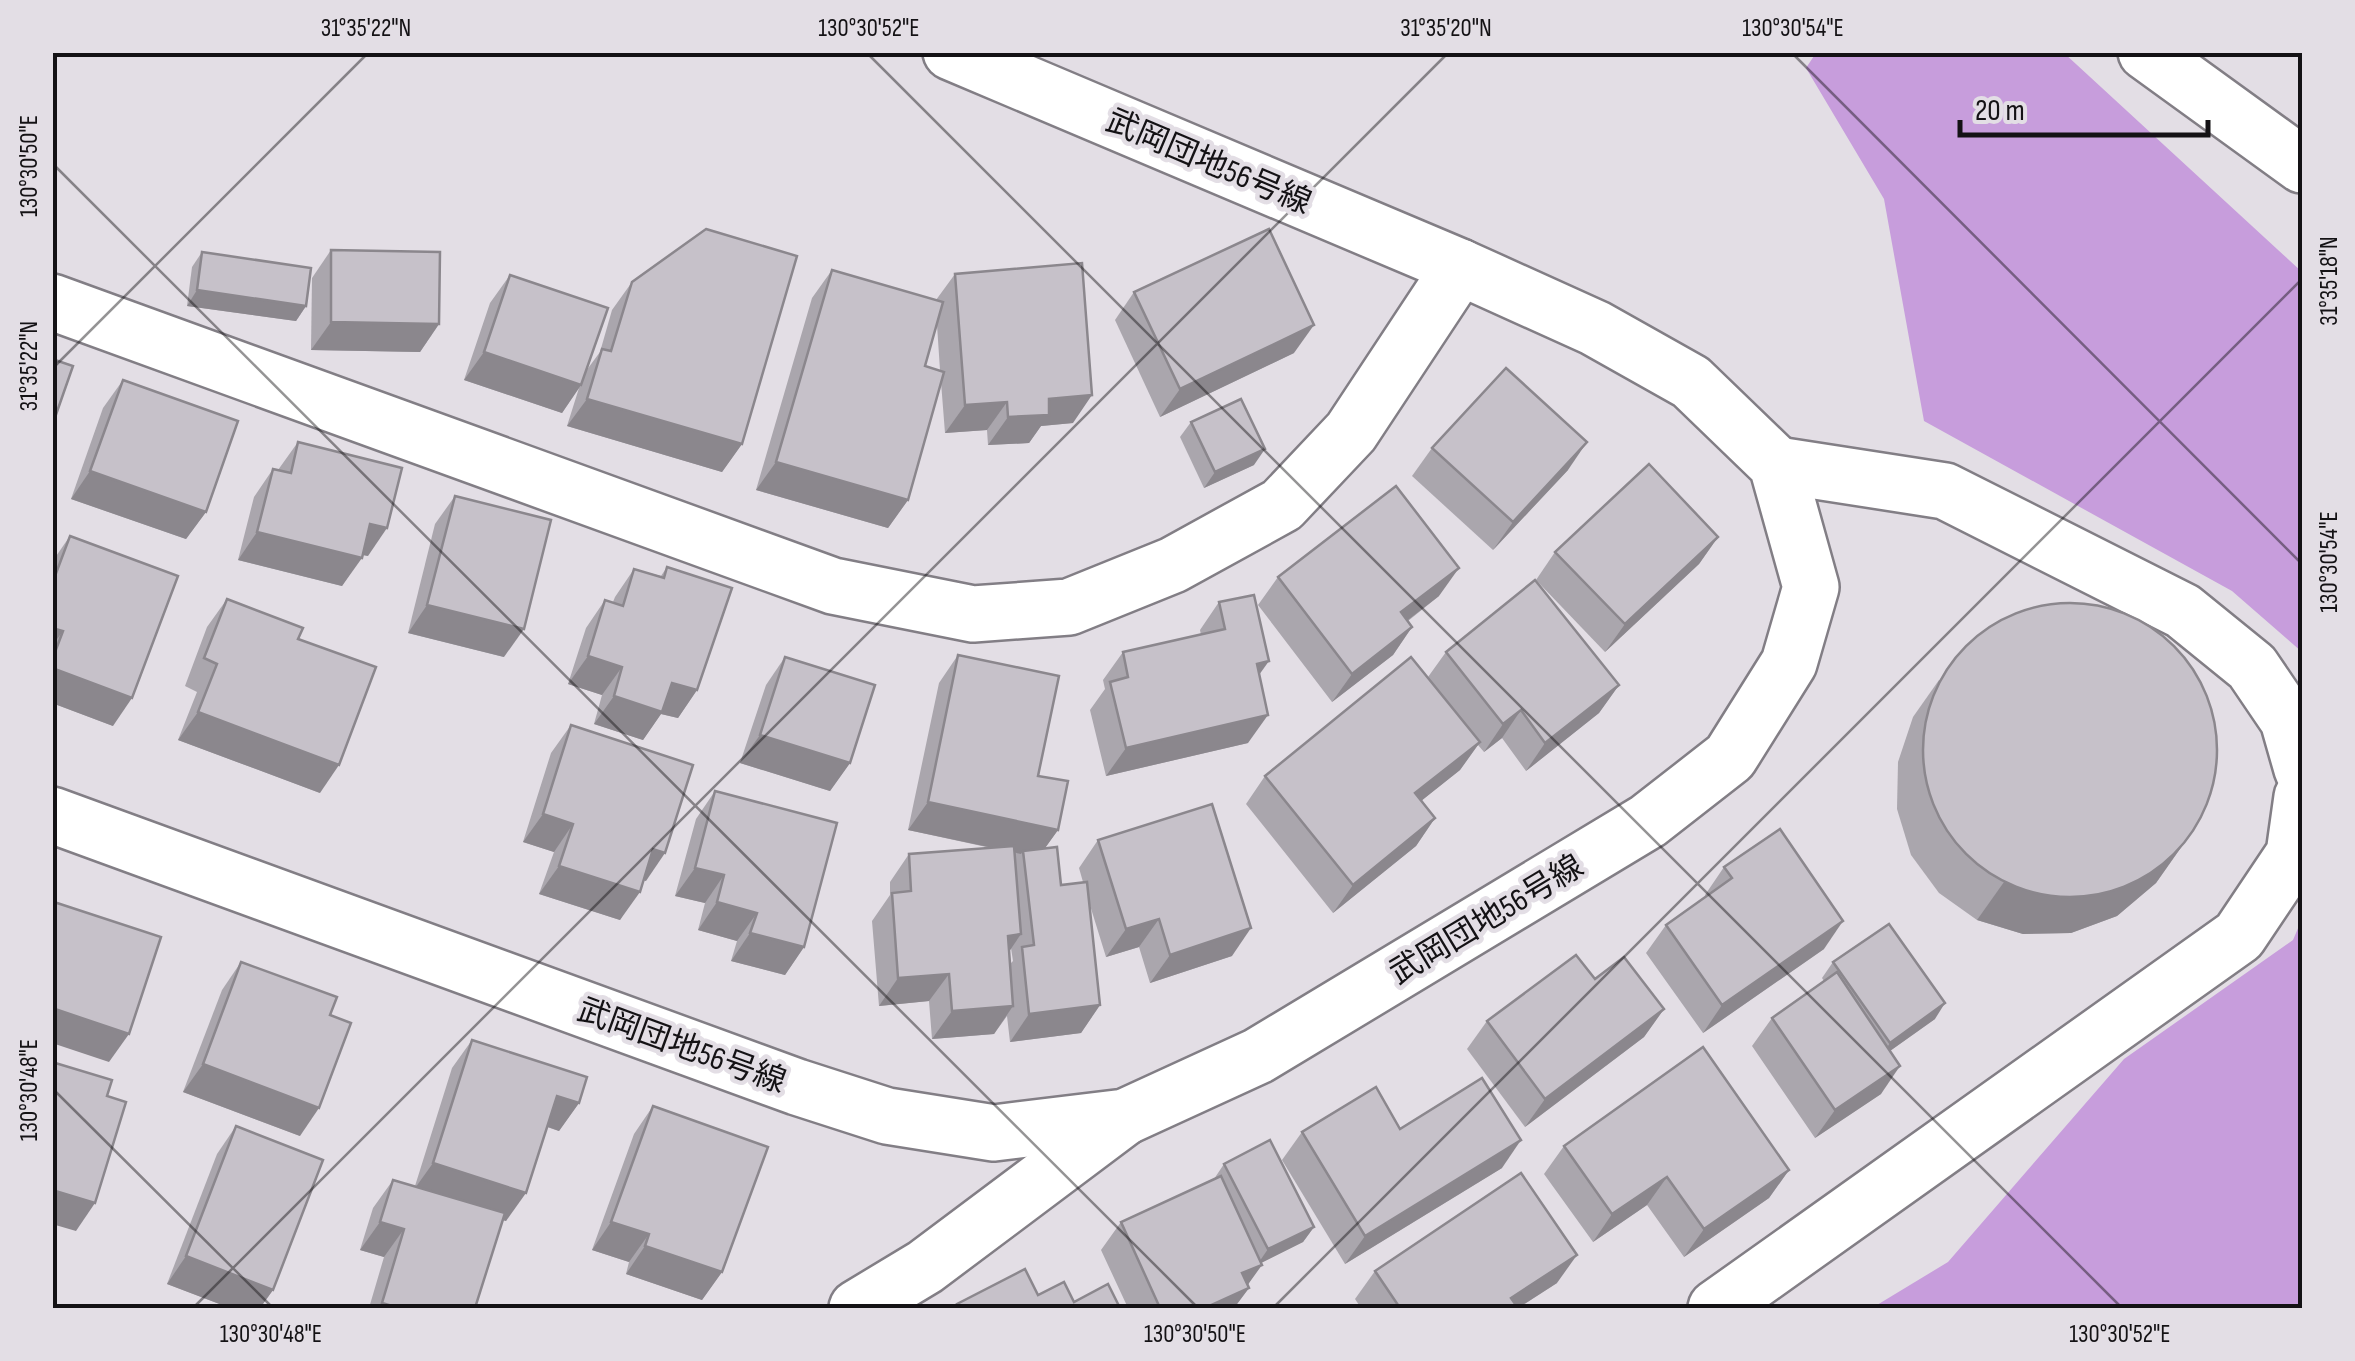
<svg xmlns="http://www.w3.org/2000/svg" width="2355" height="1361" font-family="'Sofia Sans Condensed','Noto Sans JP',sans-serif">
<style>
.forest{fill:#c79ddc}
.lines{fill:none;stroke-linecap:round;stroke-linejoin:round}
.street-casing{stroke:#827e85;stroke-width:60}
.secondary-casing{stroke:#827e85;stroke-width:60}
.highway-casing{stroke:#827e85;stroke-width:60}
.street{stroke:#fff;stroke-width:55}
.secondary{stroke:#fff;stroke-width:55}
.highway{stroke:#fff;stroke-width:55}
.wall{fill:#aaa6ad;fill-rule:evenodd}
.shaded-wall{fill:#8b878d}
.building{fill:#c6c1c9;stroke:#8b878d;stroke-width:2.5}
.ticks{fill:none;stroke:#141215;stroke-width:2.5;stroke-opacity:0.45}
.labels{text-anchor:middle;stroke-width:9;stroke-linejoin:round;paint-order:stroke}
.street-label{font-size:32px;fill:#141215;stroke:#e3dee5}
.neatline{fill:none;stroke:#141215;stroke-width:4}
.ticks-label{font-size:25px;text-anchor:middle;fill:#141215}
</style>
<rect width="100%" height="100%" fill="#e3dee5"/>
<g class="forest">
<polygon points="1816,53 2064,53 2302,272 2302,652 2232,591 1924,421 1884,199 1806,68"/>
<polygon points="2302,919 2302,1308 1872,1308 1948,1262 2124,1059 2293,940"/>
</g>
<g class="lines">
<g class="street-casing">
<g id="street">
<polyline points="52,302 833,586 973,614 1069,607 1173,565 1282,505 1351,432 1460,267"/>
<polyline points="1777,465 1945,491 2183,611 2252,667 2288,720 2302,769"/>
<polyline points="857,1308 925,1267 1125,1117"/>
<polyline points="1716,1308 2239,936 2294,854 2302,797"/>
</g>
</g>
<g class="secondary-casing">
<polyline id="secondary" points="52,815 797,1087 887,1116 994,1133 1125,1117 1258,1056 1648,821 1730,757 1789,663 1811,587 1777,465 1691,382 1595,328 1460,267 951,52"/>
</g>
<g class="highway-casing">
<polyline id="highway" points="2146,52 2302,165"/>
</g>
<use href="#street" class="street"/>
<use href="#secondary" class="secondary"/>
<use href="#highway" class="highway"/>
</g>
<g class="wall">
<polygon points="331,250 439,324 420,352 311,350 312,278"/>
<polygon points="202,252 306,306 296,321 187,306 192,267"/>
<path d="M832,270L936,300L955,274L1073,423L1041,426L1029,443L988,445L987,430L945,433L941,382L908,500L888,528L756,490L812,298ZM937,325L940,370L925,366Z"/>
<polygon points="510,275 586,371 600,352 612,310 632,282 742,444 722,472 567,426 579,388 562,413 464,380 490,303"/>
<polygon points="1134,292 1294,353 1160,417 1115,320"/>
<polygon points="123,380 206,512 186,539 71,499 103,408"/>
<polygon points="1191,422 1254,465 1204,488 1180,437"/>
<polygon points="298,442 368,556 362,555 342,586 238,560 254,497 273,469 278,470"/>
<polygon points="1432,448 1568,470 1493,550 1412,476"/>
<polygon points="455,496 504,657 408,633 435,524"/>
<polygon points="70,536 113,726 52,703 52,562"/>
<polygon points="1718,537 1699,564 1605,652 1536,580 1555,552"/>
<polygon points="667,567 697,690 678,718 661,714 643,740 594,724 602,695 568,684 586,628 605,600 613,602 615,597 634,569 661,576"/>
<polygon points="1278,577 1439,596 1408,621 1412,627 1393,655 1332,702 1258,605"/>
<polygon points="227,599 320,793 178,740 197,692 185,686 207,627"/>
<polygon points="1219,602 1259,675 1248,743 1106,776 1090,710 1105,689 1103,680 1123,652 1201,635 1200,630"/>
<polygon points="1446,652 1619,685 1599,713 1526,771 1502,738 1484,752 1478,745 1460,770 1422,800 1435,818 1416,846 1333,913 1246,804 1265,776 1428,677"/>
<path d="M958,655L1038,776L1058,830L1044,849L1061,885L1083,882L1079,868L1098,840L1232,956L1150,983L1139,947L1106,957L1089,902L1100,1005L1081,1033L1010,1042L1007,1016L994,1034L932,1039L929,1001L879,1006L872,921L890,895V882L909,854L991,848L908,830L939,683ZM1011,948L1013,961L1010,964L1009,952Z"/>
<polygon points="785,657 850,763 830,791 740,763 766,685"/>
<polygon points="1939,680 2182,846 2156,883 2117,916 2071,933 2023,934 1977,920 1939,893 1911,855 1897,809 1898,762 1913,717"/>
<polygon points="571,725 646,881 643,880 620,920 539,894 554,852 523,842 551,753"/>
<polygon points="715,791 804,947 785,975 731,961 737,941 698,930 705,903 675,896 696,819"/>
<polygon points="1724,867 1824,949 1703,1033 1646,953 1666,925 1706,897 1705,895"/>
<polygon points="241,962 300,1136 183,1092 222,990"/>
<polygon points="1833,962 1935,1019 1890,1051 1881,1094 1815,1138 1752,1046 1772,1018 1824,981 1822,978"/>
<polygon points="1595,979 1664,1009 1644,1037 1525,1127 1467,1049 1487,1021"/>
<polygon points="472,1040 579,1103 559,1131 547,1127 506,1221 503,1220 475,1308 369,1308 384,1257 360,1250 373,1208 393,1180 415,1186 452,1068"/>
<polygon points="653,1106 722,1272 702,1300 626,1274 629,1262 592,1250 634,1134"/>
<polygon points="236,1126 273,1290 260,1308 230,1308 167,1284 217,1154"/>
<polygon points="1400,1129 1502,1168 1345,1264 1282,1160 1302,1132"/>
<polygon points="1564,1146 1789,1170 1769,1198 1684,1257 1647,1205 1593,1242 1544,1174"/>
<polygon points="1224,1164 1314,1227 1303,1242 1261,1263 1247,1286 1249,1288 1234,1308 1128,1308 1101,1250 1121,1222 1214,1179"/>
<polygon points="1375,1271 1557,1283 1518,1308 1361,1308 1355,1299"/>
</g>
<g class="shaded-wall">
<polygon points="197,290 306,306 296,321 187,306"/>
<polygon points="331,322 439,324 420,352 311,350"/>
<polygon points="1314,325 1294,353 1160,417 1180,389"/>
<polygon points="484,352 581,385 562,413 464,380"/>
<polygon points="1092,395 1073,423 1041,426 1029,443 988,445 1008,417 1049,399"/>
<polygon points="587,399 742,444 722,472 567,426"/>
<polygon points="1007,402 987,430 945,433 965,405"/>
<polygon points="1587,442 1568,470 1493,550 1513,522"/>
<polygon points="1265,449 1254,465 1204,488 1215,472"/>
<polygon points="776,462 908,500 888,528 756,490"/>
<polygon points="90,471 206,512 186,539 71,499"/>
<polygon points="370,524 387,528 368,556 350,552"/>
<polygon points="257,532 362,558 342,586 238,560"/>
<polygon points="1718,537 1699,564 1605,652 1625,624"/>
<polygon points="1459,568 1439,596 1382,640 1401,612"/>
<polygon points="427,605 524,629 504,657 408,633"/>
<polygon points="1412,627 1393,655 1332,702 1352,674"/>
<polygon points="52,628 63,631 52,646"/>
<polygon points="588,656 622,667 602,695 568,684"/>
<polygon points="1269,661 1249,689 1257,664"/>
<polygon points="52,668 132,698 113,726 52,703"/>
<polygon points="672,683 697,690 678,718 661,714 643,740 594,724 614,696"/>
<polygon points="1619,685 1599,713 1526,771 1545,743"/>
<polygon points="1521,710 1502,738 1484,752 1503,724"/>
<polygon points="198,712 339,765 320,793 178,740"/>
<polygon points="1268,715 1248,743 1106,776 1126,748"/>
<polygon points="760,735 850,763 830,791 740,763"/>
<polygon points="1480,742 1460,770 1396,821 1415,793"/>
<polygon points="928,802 1058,830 1038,858 1023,851 1021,854 908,830"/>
<polygon points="543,814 573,824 554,852 523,842"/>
<polygon points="1435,818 1416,846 1333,913 1353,885"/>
<polygon points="2182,846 2156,883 2117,916 2071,933 2023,934 1977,920 2004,882"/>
<polygon points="653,849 665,853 646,881 634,877"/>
<polygon points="559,866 640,892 620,920 539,894"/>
<polygon points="695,868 724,875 705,903 675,896"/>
<polygon points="717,902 757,913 737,941 698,930"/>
<polygon points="1159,919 1139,947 1106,957 1126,929"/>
<polygon points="1843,921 1824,949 1703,1033 1722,1005"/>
<polygon points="1251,928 1232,956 1150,983 1170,955"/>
<polygon points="750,933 804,947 785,975 731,961"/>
<polygon points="1021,934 1002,962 1008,936"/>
<polygon points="949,974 929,1001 879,1006 898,978"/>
<polygon points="1945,1003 1935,1019 1880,1058 1890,1043"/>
<polygon points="1100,1005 1081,1033 1010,1042 1029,1014"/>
<polygon points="1013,1006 994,1034 932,1039 952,1011"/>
<polygon points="52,1008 129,1034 109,1062 52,1043"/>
<polygon points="1664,1009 1644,1037 1525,1127 1545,1099"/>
<polygon points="203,1064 319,1108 300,1136 183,1092"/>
<polygon points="1900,1066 1881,1094 1815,1138 1835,1110"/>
<polygon points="557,1096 579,1103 559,1131 537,1123"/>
<polygon points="1521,1140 1502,1168 1345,1264 1365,1236"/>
<polygon points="433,1163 526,1193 506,1221 413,1191"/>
<polygon points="1789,1170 1769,1198 1684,1257 1704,1229"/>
<polygon points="1667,1177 1647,1205 1593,1242 1612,1214"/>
<polygon points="52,1190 95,1203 76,1231 52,1224"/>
<polygon points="380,1222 404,1229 384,1257 360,1250"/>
<polygon points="611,1222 649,1234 629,1262 592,1250"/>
<polygon points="1314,1227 1303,1242 1257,1265 1268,1249"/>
<polygon points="645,1246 722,1272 702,1300 626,1274"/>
<polygon points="1577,1255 1557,1283 1518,1308 1511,1298"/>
<polygon points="186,1256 273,1290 260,1308 230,1308 167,1284"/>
<polygon points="1262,1265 1244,1290 1249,1288 1234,1308 1205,1308 1242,1273"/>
<polygon points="382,1303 399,1308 378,1308"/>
</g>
<g class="building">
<polygon points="706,229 797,256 742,444 587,399 602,349 611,351 632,282"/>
<polygon points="1269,229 1314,325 1180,389 1134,292"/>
<polygon points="331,250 440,252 439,324 331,322"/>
<polygon points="202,252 311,268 306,306 197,290"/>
<polygon points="1082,263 1092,395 1049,399 1049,415 1008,417 1007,402 965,405 955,274"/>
<polygon points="832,270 943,302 925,366 944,372 908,500 776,462"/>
<polygon points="510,275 608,308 581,385 484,352"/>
<polygon points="52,359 73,366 52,426"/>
<polygon points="1506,368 1587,442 1513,522 1432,448"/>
<polygon points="123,380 238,421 206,512 90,471"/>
<polygon points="1241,399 1265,449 1215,472 1191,422"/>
<polygon points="298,442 402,468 387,528 370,524 362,558 257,532 273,469 291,473"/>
<polygon points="1649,464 1718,537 1625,624 1555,552"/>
<polygon points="1396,486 1459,568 1401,612 1412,627 1352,674 1278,577"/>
<polygon points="455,496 551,520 524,629 427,605"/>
<polygon points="70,536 178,576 132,698 52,668 52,660 63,631 52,628 52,584"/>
<polygon points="667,567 732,588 697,690 672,683 662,712 614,696 622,667 588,656 605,600 623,606 634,569 664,578"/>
<polygon points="1535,580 1619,685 1545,743 1521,710 1503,724 1446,652"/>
<polygon points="1254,595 1269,661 1257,664 1268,715 1126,748 1110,682 1128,677 1123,652 1225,629 1219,602"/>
<polygon points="227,599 303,628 298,639 376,667 339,765 198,712 217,664 204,658"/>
<circle cx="2070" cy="750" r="147"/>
<polygon points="958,655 1059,676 1038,776 1068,781 1058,830 928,802"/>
<polygon points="785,657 875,685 850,763 760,735"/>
<polygon points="1411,657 1480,742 1415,793 1435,818 1353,885 1265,776"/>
<polygon points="571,725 693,765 665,853 653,849 640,892 559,866 573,824 543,814"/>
<polygon points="715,791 837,823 804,947 750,933 757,913 717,902 724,875 695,868"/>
<polygon points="1212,804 1251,928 1170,955 1159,919 1126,929 1098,840"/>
<polygon points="1780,829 1843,921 1722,1005 1666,925 1732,878 1724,867"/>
<polygon points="1014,846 1021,934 1008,936 1013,1006 952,1011 949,974 898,978 892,893 911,891 909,854"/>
<polygon points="1057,847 1061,885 1087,882 1100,1005 1029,1014 1022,947 1034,945 1023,851"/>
<polygon points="54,902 161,937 129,1034 52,1008 52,907"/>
<polygon points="1889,924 1945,1003 1890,1043 1833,962"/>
<polygon points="1576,955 1595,979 1624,957 1664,1009 1545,1099 1487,1021"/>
<polygon points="241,962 337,997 330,1015 351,1023 319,1108 203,1064"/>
<polygon points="1837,972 1900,1066 1835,1110 1772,1018"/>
<polygon points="472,1040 587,1077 579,1103 557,1096 526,1193 433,1163"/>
<polygon points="1703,1047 1789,1170 1704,1229 1667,1177 1612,1214 1564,1146"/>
<polygon points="52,1062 112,1080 107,1096 126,1102 95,1203 52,1190"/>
<polygon points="1482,1078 1521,1140 1365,1236 1302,1132 1376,1087 1400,1129"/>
<polygon points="653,1106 768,1147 722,1272 645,1246 649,1234 611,1222"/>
<polygon points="236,1126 323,1160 273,1290 186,1256"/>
<polygon points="1270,1140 1314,1227 1268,1249 1224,1164"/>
<polygon points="1521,1173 1577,1255 1511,1298 1518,1308 1400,1308 1375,1271"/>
<polygon points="1221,1176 1262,1265 1242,1273 1249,1288 1205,1308 1160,1308 1121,1222"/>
<polygon points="393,1180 505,1213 475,1308 399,1308 382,1303 404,1229 380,1222"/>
<polygon points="1025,1269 1038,1295 1064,1282 1074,1302 1108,1284 1120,1308 959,1308 957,1304"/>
</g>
<path class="ticks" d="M866,52L2122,1308M1791,52L2302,564M52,163L1198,1308M52,369L369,52M52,1088L273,1308M193,1308L1449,52M1273,1308L2302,279"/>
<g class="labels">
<g class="street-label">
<text transform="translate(1209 161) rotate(23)" y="11">武岡団地56号線</text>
<text transform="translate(1486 919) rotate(-31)" y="11">武岡団地56号線</text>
<text transform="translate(682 1045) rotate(20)" y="11">武岡団地56号線</text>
</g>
</g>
<rect width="2355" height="1361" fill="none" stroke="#e3dee5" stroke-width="110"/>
<path d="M1960 120v15h248v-15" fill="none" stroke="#141215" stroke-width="5"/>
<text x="1975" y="120" font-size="30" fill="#141215" stroke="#e3dee5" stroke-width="8" paint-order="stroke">20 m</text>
<rect x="55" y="55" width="2245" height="1251" class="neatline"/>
<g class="ticks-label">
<text x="366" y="36">31°35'22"N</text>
<text x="869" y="36">130°30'52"E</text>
<text x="1446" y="36">31°35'20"N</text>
<text x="1793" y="36">130°30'54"E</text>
<text transform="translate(28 166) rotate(-90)" y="9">130°30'50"E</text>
<text transform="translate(2328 281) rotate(-90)" y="9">31°35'18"N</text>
<text transform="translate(28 366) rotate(-90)" y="9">31°35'22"N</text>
<text transform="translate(2328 562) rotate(-90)" y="9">130°30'54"E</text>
<text transform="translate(28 1090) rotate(-90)" y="9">130°30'48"E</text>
<text x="271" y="1342">130°30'48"E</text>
<text x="1195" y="1342">130°30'50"E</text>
<text x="2120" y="1342">130°30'52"E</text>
</g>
</svg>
